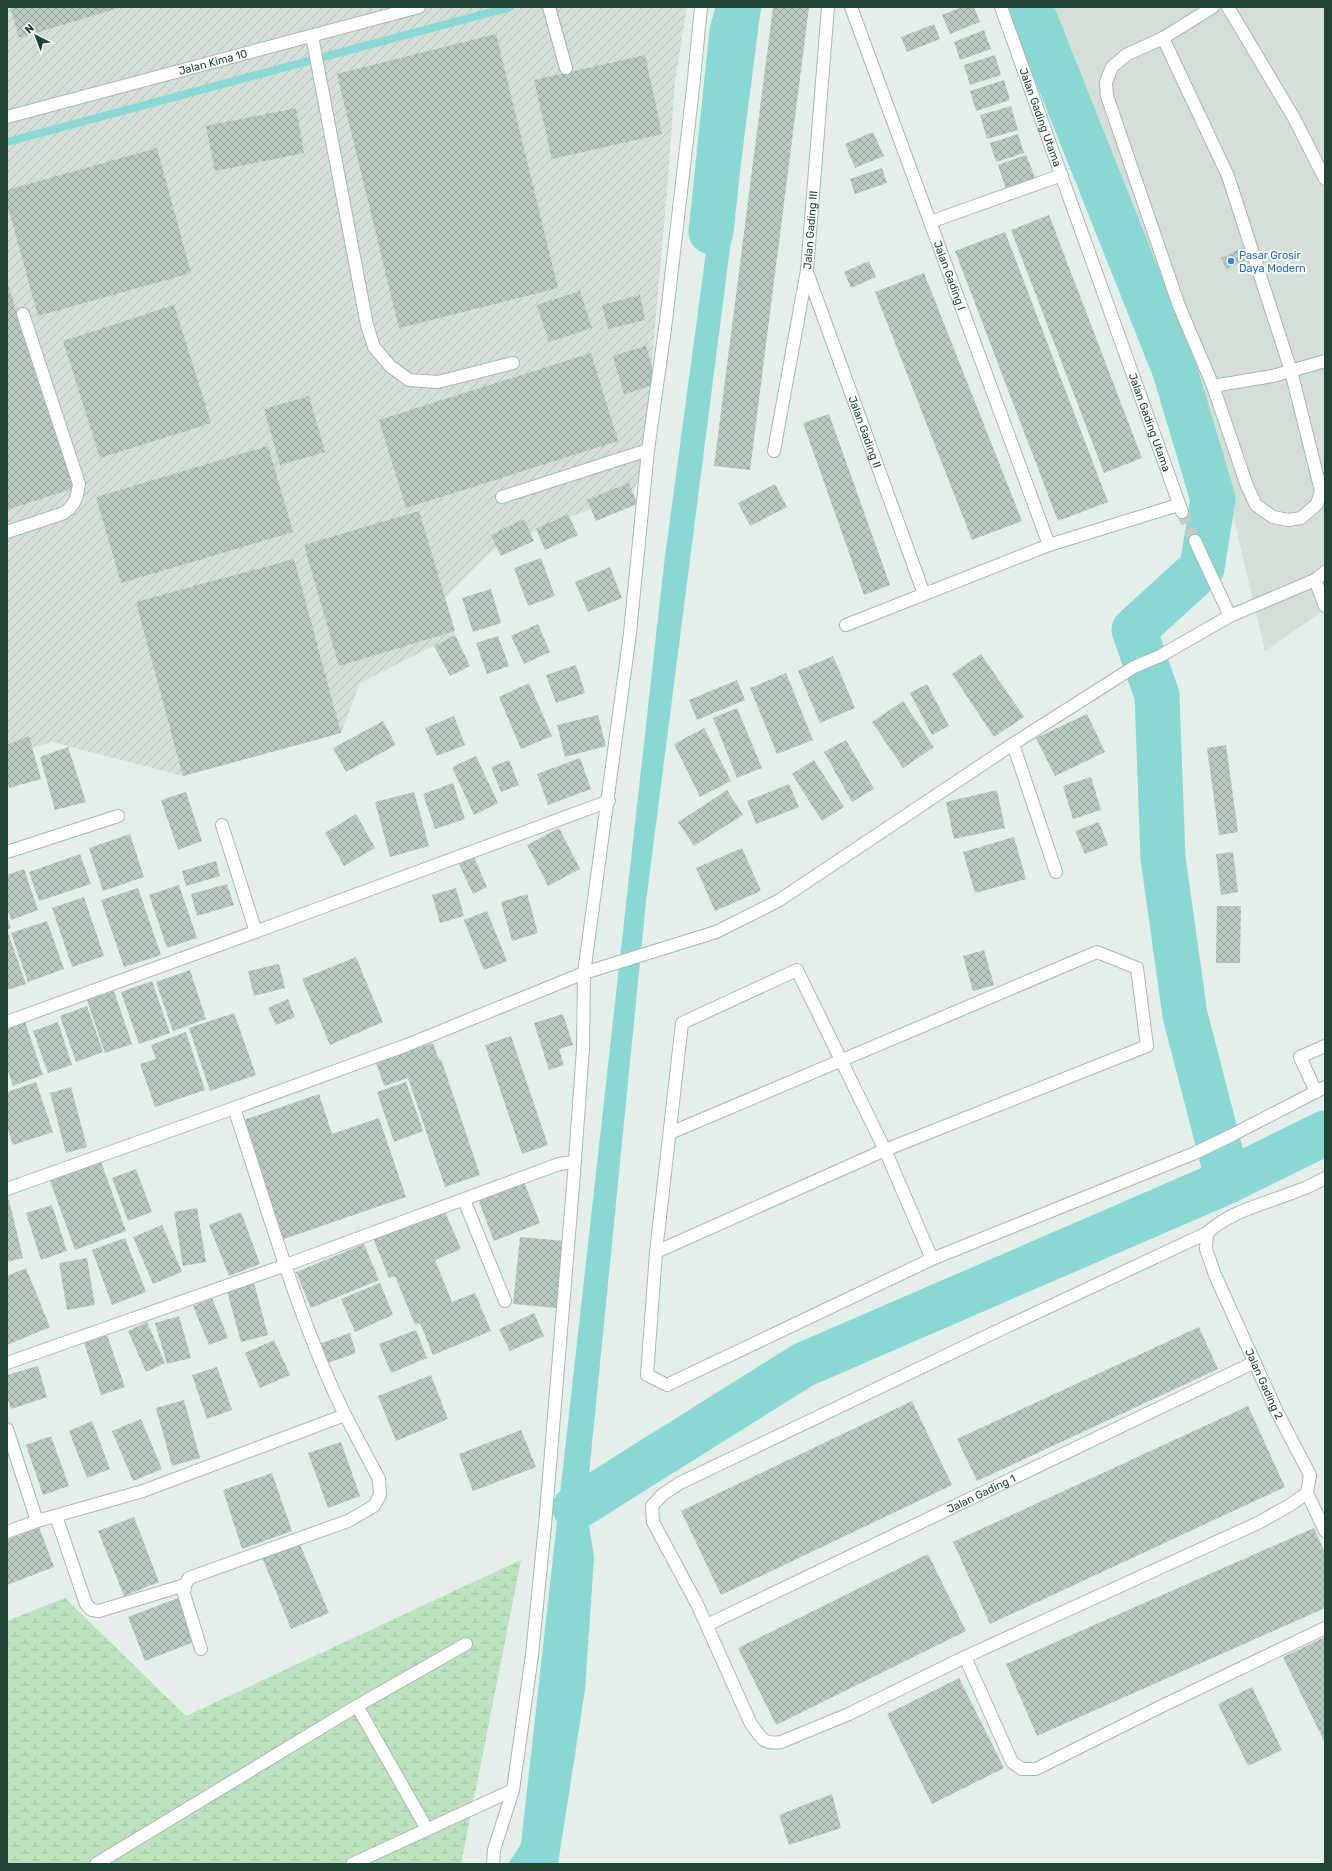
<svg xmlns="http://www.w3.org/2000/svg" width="1332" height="1871" font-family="Rubik,sans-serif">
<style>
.built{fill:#d3dfd7}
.industrial{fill:url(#industrial-furrows)}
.wetland{fill:url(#wetland-marsh)}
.water{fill:#89d8d5}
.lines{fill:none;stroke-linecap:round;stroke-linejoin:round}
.stream{stroke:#89d8d5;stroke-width:8}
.river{stroke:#89d8d5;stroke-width:45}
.building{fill:url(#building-cross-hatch)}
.minor-tunnel{stroke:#becdc5;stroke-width:12;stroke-dasharray:12 6;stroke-linecap:butt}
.service-casing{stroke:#a7b8af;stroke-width:14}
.minor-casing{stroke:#a7b8af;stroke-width:14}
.service{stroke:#fff;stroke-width:12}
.minor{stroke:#fff;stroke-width:12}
.shop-dot{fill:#3f7fe0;stroke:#f6fbf8;stroke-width:1.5}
.labels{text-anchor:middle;stroke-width:4;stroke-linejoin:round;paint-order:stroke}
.street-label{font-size:11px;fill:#224334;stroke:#f6fbf8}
.shop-label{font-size:11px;fill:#366cbe;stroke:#f6fbf8;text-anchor:start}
</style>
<defs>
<pattern id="industrial-furrows" width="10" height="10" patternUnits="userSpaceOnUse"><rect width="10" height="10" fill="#d3dfd7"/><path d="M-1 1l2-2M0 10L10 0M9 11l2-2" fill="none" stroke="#b5c1b9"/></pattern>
<pattern id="wetland-marsh" width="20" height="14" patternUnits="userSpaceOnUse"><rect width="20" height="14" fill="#bce2bf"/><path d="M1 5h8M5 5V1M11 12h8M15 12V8" fill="none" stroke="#a1c3a5"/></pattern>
<pattern id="building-cross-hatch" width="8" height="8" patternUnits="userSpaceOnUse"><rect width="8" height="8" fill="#bacac1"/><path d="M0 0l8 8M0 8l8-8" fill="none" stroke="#97a69e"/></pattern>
</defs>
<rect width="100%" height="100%" fill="#e5efe9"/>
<polygon class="built" points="1041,7 1325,7 1325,610 1265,651 1233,515"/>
<polygon class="industrial" points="7,7 687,7 675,81 667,192 642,471 633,492 497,546 445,598 455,635 360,683 341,733 183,776 52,742 7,755"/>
<polygon class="wetland" points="521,1560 461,1864 7,1864 7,1621 65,1598 186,1716"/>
<polygon class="water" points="739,7 761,7 646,902 586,1504 594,1558 585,1690 558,1864 508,1864 521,1844 664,564"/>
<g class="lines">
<polyline class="stream" points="7,142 510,7"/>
<g class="river">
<polyline points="1030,7 1175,371 1213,499 1202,568 1134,630 1157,695 1163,858 1185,1015 1228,1181"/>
<polyline points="711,232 732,31 739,7"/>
<polyline points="575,1508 803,1365 1228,1181 1325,1133"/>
</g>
</g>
<g class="building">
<polygon points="10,7 122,7 19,38"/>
<polygon points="773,7 809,7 750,470 714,466"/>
<polygon points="962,7 974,7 980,22 950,34 942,15"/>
<polygon points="934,24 940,39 907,52 901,37"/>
<polygon points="984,30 991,49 960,60 954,42"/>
<polygon points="496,34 558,288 399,328 337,74"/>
<polygon points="645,55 662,134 552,159 534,80"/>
<polygon points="995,55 1001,75 970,85 964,65"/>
<polygon points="1004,80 1010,100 976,111 970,91"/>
<polygon points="1011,106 1018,130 987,139 980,115"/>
<polygon points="296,108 304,153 215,171 206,126"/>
<polygon points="873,132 884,156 855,168 845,144"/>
<polygon points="1018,134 1024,153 996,162 990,143"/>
<polygon points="157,148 191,273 38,316 7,203 7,190"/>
<polygon points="1026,155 1037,182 1007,193 998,165"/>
<polygon points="882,168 887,183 855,194 850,179"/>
<polygon points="1049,215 1142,458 1104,473 1011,230"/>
<polygon points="1005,232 1108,502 1058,521 955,251"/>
<polygon points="1246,246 1252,257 1226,269 1221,258"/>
<polygon points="869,261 876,277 851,288 844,272"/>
<polygon points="924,273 1022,521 972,540 875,292"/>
<polygon points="7,282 74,488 7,510"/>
<polygon points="580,291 592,328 549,342 537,305"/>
<polygon points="640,295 645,320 608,329 602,305"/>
<polygon points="174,305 211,423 100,458 63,341"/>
<polygon points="646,346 657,384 624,394 613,356"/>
<polygon points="591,353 618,441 406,508 379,420"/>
<polygon points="309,396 325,452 280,465 264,409"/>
<polygon points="829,414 890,585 864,595 803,423"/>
<polygon points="268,446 293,532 121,583 96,497"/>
<polygon points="629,483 637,504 596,521 587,500"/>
<polygon points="775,484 787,507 750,526 738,503"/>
<polygon points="419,511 455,631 339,666 304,545"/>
<polygon points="568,514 578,535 545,550 536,529"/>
<polygon points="524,519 534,541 501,556 491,535"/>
<polygon points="541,558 555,596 528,606 514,568"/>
<polygon points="294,559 341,733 183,776 136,602"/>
<polygon points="610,567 622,598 588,612 575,582"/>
<polygon points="491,589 501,623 473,632 462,598"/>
<polygon points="538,624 550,652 524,664 511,636"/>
<polygon points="455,635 470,666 450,676 434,646"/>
<polygon points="498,636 509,666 487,674 476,643"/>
<polygon points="981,654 1024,717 994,737 952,674"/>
<polygon points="833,656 855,708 820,723 798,671"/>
<polygon points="576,665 585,693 556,703 546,675"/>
<polygon points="786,673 813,740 777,754 750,688"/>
<polygon points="737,680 745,700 697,720 689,700"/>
<polygon points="529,683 552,736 521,749 499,697"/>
<polygon points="927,684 949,726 932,735 910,693"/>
<polygon points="903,701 934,747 903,768 872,722"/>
<polygon points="737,708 762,768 737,778 713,718"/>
<polygon points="1087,714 1105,752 1055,776 1036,738"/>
<polygon points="598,715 606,746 565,757 557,725"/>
<polygon points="454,716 465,745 437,756 425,728"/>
<polygon points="383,721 396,745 346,772 333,748"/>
<polygon points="704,728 731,781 700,797 674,744"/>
<polygon points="29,736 41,779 9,788 7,778 7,745"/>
<polygon points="846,740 874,789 852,802 824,752"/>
<polygon points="1226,745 1238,832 1219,835 1207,748"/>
<polygon points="68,747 86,802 55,810 40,757"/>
<polygon points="476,756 498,803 474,815 452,767"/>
<polygon points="580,758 591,789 548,805 537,774"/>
<polygon points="509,760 519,785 501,792 491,767"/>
<polygon points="814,760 844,807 822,821 792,774"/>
<polygon points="1091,777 1101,810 1073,819 1063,786"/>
<polygon points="453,783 465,819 435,829 423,794"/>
<polygon points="789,784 799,807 756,824 747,801"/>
<polygon points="727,790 743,815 694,846 678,822"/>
<polygon points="997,790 1005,828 954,839 946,802"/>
<polygon points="186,792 202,841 178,850 161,800"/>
<polygon points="414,792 429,846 390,857 375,802"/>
<polygon points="356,814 375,848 344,866 325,833"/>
<polygon points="1099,822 1108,845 1085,854 1075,831"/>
<polygon points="559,828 580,869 548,886 527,845"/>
<polygon points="130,834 144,877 103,891 89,848"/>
<polygon points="1014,837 1026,879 975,893 963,852"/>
<polygon points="742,848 761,891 715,911 696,868"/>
<polygon points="1233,852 1238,892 1221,895 1216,854"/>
<polygon points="80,854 91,884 39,901 29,872"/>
<polygon points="474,857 487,887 473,894 459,864"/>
<polygon points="216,861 220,876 186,886 182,871"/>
<polygon points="24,869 38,910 11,920 7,909 7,875"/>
<polygon points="227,884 234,905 197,916 191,894"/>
<polygon points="179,885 197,938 167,948 149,895"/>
<polygon points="138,888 161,955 124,967 101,900"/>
<polygon points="456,888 464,916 440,923 432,895"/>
<polygon points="527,894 538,933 512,941 501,902"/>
<polygon points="84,897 104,956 72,967 52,908"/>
<polygon points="1217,906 1241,906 1240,963 1216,963"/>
<polygon points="487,911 507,961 484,970 464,920"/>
<polygon points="7,917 11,928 7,930 26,984 7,990"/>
<polygon points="47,921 64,969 28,982 11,933"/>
<polygon points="984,950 994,985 973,991 963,956"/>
<polygon points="356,957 383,1022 330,1045 302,979"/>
<polygon points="279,964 285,988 254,996 248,971"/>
<polygon points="190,970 206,1019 173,1031 156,982"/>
<polygon points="152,981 170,1033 139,1044 121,992"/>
<polygon points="114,991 132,1044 105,1053 87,1000"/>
<polygon points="288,999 295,1017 276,1025 268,1008"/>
<polygon points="87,1006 103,1052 76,1062 60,1016"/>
<polygon points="234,1013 256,1075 210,1091 189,1028"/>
<polygon points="563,1014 573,1045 559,1049 564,1065 549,1070 534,1023"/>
<polygon points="24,1019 43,1075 13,1086 7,1068 7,1025"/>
<polygon points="58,1022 72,1065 48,1073 33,1031"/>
<polygon points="186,1032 205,1090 155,1107 140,1064 156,1059 151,1045"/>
<polygon points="511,1036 548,1145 522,1154 485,1045"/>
<polygon points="433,1043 439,1060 441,1059 480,1175 445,1187 408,1078 384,1086 376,1062"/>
<polygon points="36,1082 53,1132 13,1145 7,1127 7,1092"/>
<polygon points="406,1082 423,1131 394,1142 377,1092"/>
<polygon points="71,1087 87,1147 66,1153 50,1093"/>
<polygon points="319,1094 332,1134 379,1118 406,1197 281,1240 241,1121"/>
<polygon points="100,1159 126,1231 75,1250 49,1178"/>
<polygon points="136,1169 152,1212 128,1221 112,1178"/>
<polygon points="524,1182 540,1223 494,1241 478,1199"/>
<polygon points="9,1200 23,1258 7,1262 7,1201"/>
<polygon points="52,1205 67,1251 41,1260 26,1213"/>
<polygon points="197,1208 206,1262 183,1266 174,1212"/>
<polygon points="444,1209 461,1249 435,1260 452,1302 475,1293 491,1331 433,1355 420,1323 415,1325 395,1276 389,1278 373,1238"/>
<polygon points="241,1212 260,1264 229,1276 209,1225"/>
<polygon points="162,1225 182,1272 153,1284 133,1237"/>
<polygon points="520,1237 565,1241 557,1308 513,1304"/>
<polygon points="125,1238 146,1292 112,1305 92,1250"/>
<polygon points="364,1244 379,1280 311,1308 296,1272"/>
<polygon points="87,1258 95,1305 67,1310 59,1263"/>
<polygon points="26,1268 50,1327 7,1345 7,1276"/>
<polygon points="254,1283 268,1335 241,1342 227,1291"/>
<polygon points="380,1283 393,1315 355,1332 341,1299"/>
<polygon points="212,1298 228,1338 209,1345 193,1306"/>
<polygon points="534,1313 544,1336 510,1351 499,1329"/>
<polygon points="179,1316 191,1358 167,1364 155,1323"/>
<polygon points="147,1322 165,1363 146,1372 128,1331"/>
<polygon points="1199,1327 1218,1369 977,1481 957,1439"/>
<polygon points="416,1330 427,1358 391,1373 379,1344"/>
<polygon points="350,1333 356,1353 325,1364 319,1344"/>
<polygon points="107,1335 125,1387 101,1395 84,1343"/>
<polygon points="274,1340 290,1375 260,1388 245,1353"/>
<polygon points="38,1366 47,1397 11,1409 7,1397 7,1375"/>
<polygon points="217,1367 232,1410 207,1419 192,1375"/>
<polygon points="431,1375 448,1419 396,1441 378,1396"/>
<polygon points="184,1400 200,1458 172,1466 156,1408"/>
<polygon points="912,1401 952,1485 721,1595 681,1511"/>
<polygon points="1248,1406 1285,1487 990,1624 953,1542"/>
<polygon points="141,1419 162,1469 133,1481 112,1431"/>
<polygon points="92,1421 110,1469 87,1478 69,1431"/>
<polygon points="521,1430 536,1467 473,1491 459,1454"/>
<polygon points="51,1436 69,1486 43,1495 26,1445"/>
<polygon points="341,1442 360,1496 328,1508 308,1453"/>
<polygon points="272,1473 292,1531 242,1549 223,1490"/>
<polygon points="134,1517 159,1582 124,1596 98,1531"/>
<polygon points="39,1527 54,1567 7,1585 7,1540"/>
<polygon points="1314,1528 1325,1553 1325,1608 1037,1736 1006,1664"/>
<polygon points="299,1542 329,1613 291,1629 262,1557"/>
<polygon points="928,1554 966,1631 776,1725 738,1648"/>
<polygon points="178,1598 194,1642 145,1661 128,1617"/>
<polygon points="1325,1637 1325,1743 1283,1657"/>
<polygon points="959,1678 1004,1768 932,1804 887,1714"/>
<polygon points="1252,1687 1282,1750 1248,1766 1218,1704"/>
<polygon points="832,1794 841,1828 789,1845 779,1815"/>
</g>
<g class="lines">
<polyline class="minor-tunnel" points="1182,512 1195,541"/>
<g class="service-casing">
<g id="service">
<polyline points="549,7 566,68"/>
<polyline points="1213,7 1163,38 1126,55 1112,67 1106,82 1107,96 1179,306 1213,386 1273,376 1325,361"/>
<polyline points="1228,7 1294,118 1325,179"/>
<polyline points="312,36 367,325 374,347 390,366 409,380 438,382 513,363"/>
<polyline points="1163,38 1228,176 1291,371 1321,491 1317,504 1301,518 1288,520 1273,517 1256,505 1247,486 1213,386"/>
<polyline points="502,497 648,450"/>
<path d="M7,532L64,513C75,505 77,498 79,484L23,314"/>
<polyline points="222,825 256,932"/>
</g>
</g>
<g class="minor-casing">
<g id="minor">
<path id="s1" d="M851,7L1049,545"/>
<path id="s2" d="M1001,7L1182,512"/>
<path id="s3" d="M7,117L419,7"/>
<polyline points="930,222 1062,175"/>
<path id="s4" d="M807,272L924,594"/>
<path id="s5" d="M774,451L807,270L828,7"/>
<polyline points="1195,541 1230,616"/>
<polyline points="1315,580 1325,606"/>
<polyline points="846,625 1049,545 1178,505"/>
<polyline points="1013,744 1056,872"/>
<polyline points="7,852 118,816"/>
<polyline points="7,1022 274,925 609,801"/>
<polyline points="1316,1092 1300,1057 1325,1046"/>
<polyline points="7,1189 234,1108"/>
<polyline points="464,1200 505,1301"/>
<path id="s6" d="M1207,1233L1206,1249L1215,1275L1277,1412L1310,1475L1307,1493L1325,1531"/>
<polyline points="656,1252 885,1150 1147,1046 1137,968 1097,952 670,1133"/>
<polyline points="932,1259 885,1150 797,970 682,1023 656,1252 647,1375 667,1385 932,1259 1195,1153 1232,1135 1325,1087"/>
<polyline points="7,1363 286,1265 559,1164 574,1162"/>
<polyline points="7,1429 37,1521"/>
<path d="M1307,1493L1290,1505L1258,1523L965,1657L849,1714L781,1742C763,1745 761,1737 751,1724L697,1604L653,1522L652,1506L662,1495L680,1483L993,1333L1207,1233C1232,1210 1265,1204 1297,1191C1306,1188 1316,1183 1325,1178"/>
<polyline points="56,1516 86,1604 92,1610 99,1611 185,1585"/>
<path d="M7,1532L37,1521L143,1491L345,1415C298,1319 268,1210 234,1108L407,1045L584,973L716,932L778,901L1013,744L1134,667L1160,656L1230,616L1315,580L1325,572"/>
<path id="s7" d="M707,1625L1255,1362"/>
<polyline points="201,1649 184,1594 185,1585 189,1578 348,1521 374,1506 380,1495 379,1479 345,1415"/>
<polyline points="965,1657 1012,1762 1022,1769 1036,1769 1162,1706 1325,1628"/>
<polyline points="357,1706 427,1829"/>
<polyline points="96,1864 357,1706 466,1644"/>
<polyline points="352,1864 513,1790"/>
<polyline points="493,1864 494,1850 513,1790 532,1655 545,1525 574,1174 583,1048 584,973 630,633 648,450 666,321 693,88 701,7"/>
</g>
</g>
<use href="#service" class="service"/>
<use href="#minor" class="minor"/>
</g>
<circle class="shop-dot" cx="1231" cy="261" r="4"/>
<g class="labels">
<g class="street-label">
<text dy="4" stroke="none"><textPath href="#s3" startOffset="213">Jalan Kima 10</textPath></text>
<text dy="4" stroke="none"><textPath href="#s2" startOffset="117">Jalan Gading Utama</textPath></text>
<text dy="4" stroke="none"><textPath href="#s5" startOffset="224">Jalan Gading III</textPath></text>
<text dy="4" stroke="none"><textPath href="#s1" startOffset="286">Jalan Gading I</textPath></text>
<text dy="4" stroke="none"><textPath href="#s2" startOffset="441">Jalan Gading Utama</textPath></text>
<text dy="4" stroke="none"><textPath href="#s4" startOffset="170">Jalan Gading II</textPath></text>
<text dy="4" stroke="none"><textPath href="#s6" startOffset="163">Jalan Gading 2</textPath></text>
<text dy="4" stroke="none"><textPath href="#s7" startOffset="304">Jalan Gading 1</textPath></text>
</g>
<g class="shop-label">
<text x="1239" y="259">Pasar Grosir<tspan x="1239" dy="13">Daya Modern</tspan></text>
</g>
</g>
<rect width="1332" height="1871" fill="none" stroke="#224334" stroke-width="16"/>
<g transform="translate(36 36) rotate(318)" stroke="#f6fbf8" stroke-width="3" paint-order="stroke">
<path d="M0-3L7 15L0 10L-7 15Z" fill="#224334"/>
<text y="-6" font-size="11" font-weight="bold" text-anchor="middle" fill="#224334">N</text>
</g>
</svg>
